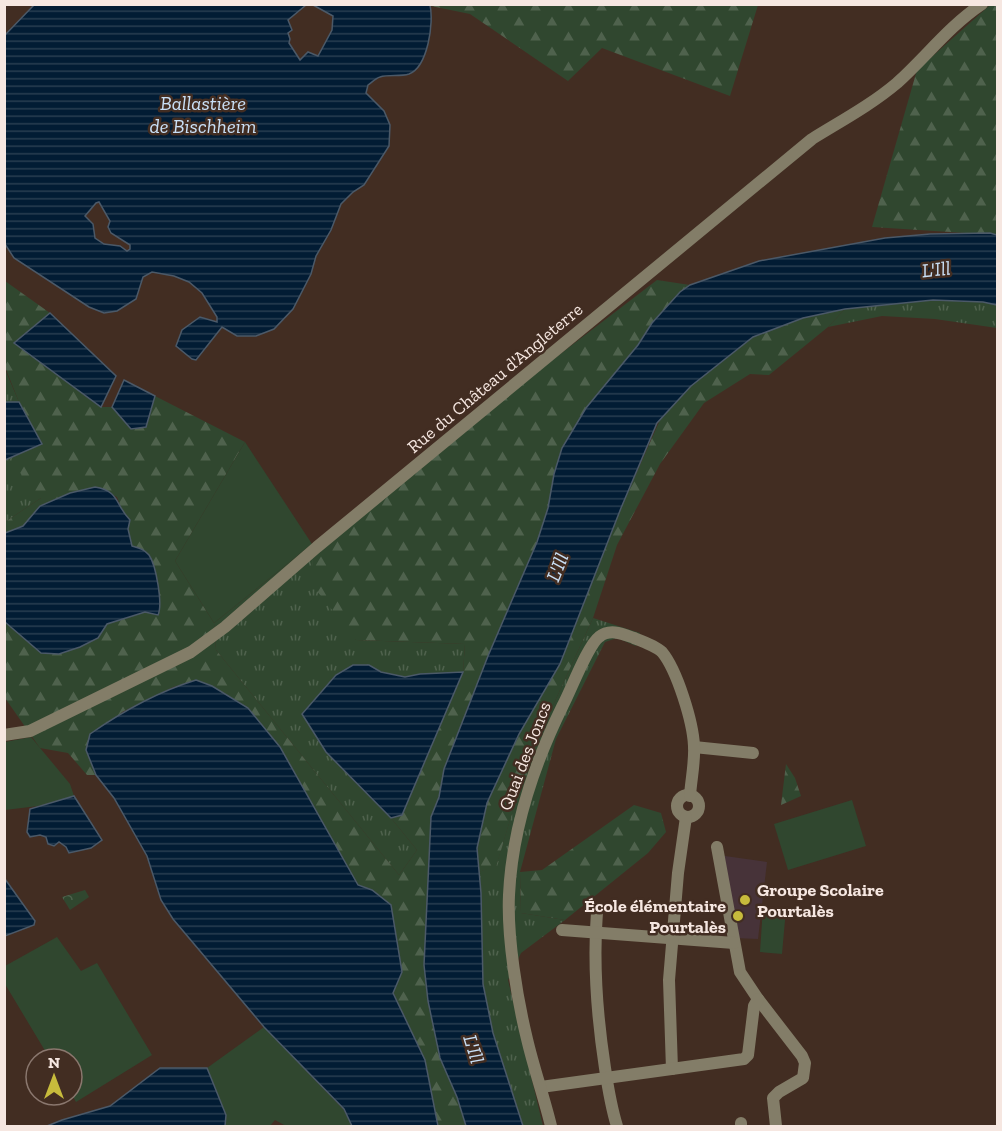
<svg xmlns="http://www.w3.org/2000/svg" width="1002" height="1131" font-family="'Zilla Slab',serif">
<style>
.education{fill:#473339}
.grass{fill:url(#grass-tufts)}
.forest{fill:url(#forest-firs)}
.park{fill:url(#park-crowns)}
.garden{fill:#30472f}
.water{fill:url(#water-rules);stroke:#4b5968;stroke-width:1.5;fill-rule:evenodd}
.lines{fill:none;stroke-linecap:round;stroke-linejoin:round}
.minor{stroke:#837d68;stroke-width:12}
.poi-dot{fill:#c7bb3c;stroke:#422d22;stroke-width:2}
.labels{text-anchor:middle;stroke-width:5;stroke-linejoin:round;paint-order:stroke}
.street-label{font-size:18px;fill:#f6e7e1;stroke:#422d22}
.poi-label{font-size:18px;font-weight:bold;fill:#f6e7e1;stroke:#422d22;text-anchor:start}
.water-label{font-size:20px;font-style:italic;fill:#c9e0f7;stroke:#422d22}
</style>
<defs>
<pattern id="grass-tufts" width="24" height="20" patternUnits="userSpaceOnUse" patternTransform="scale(1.5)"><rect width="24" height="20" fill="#30472f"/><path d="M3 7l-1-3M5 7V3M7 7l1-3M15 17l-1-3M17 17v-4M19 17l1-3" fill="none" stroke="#4f624d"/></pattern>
<pattern id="forest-firs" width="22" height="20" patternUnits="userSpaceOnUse" patternTransform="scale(1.5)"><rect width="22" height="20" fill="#30472f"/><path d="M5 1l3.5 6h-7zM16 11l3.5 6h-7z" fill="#4f624d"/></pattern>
<pattern id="park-crowns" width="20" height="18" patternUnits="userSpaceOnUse" patternTransform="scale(1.5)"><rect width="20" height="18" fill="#30472f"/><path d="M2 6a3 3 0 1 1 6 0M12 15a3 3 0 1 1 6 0" fill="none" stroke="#4f624d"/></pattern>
<pattern id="water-rules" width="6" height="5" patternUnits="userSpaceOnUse" patternTransform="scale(1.5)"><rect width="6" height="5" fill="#021c34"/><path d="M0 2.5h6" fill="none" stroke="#283d51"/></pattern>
</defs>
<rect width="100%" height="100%" fill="#422d22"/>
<polygon class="education" points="718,855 767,862 758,939 735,938"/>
<g class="grass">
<polygon points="933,300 983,302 997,305 997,328 935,319 882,316 828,327 845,309"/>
<polygon points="4,367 19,402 42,444 41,498 5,522"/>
<polygon points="312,544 356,640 465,644 463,672 420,674 405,677 381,672 369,665 336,675 328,684 326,752 391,818 417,850 399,875 216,650 214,623"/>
<path d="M593,618L640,633L636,646L617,638L605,642L556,739L520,872L521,913L565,920L521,953L508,980L543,1126H523C506,1085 487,1028 483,983C479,946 483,909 478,872L496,866L528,760Z"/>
</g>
<g class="forest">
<polygon points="430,5 758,5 730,96 602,48 568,81 470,14 431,6"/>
<polygon points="990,5 997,5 997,235 872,227 917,70"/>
<polygon points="657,280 690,285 680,292 652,323 638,345 613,376 554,474 548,508 537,542 488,656 444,769 439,797 431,817 424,965 428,1001 440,1058 457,1097 466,1126 438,1126 425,1060 393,992 372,890 358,885 280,747 248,708 196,680 173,687 122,712 86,750 96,775 87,775 68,753 40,748 5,698 5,622 41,653 59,654 80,647 98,638 107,624 145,612 158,615 132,546 128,529 130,520 123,513 117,497 95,487 70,493 40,506 23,526 5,533 5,522 41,498 17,469 42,443 19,402 5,367 5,281 50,313 14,343 101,407 112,407 131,429 146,427 155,396 245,442 175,561 214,623 216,650 399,875 417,850 391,818 402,815 463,672 465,644 356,640 313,586 312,544"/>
<polygon points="845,309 828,327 769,375 750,374 704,403 660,464 617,545 593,618 528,760 496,867 478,872 477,848 487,803 519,734 560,664 621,508 660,420 691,386 753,337 803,318"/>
<polygon points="786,764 795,778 801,796 781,805"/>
<polygon points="634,805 661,813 666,832 648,853 565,920 521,913 520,872 542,870"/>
</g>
<polygon class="park" points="85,890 89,897 70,910 62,897"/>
<g class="garden">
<polygon points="245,442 312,544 214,623 175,561"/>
<polygon points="31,737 70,784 74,796 38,806 5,810 5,742"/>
<polygon points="852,800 866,846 788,870 774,824"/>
<polygon points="763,907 786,909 782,954 760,952"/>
<polygon points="57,937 81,971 97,963 152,1055 76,1102 72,1095 72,1059 50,1059 5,984 5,966"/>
<polygon points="264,1027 344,1110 352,1126 286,1126 275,1120 270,1126 225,1126 226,1115 207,1068"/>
</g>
<g class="water">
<path d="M430,5C434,22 428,67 409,74C400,77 389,74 380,77C376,78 371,83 368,85L366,93L384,111L390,125L389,146L364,185L353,192L341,204L331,230L316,256L311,274L293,309L274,329L256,336H237L222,327L196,360L192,359L176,346L182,330L200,317L217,322V317L202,293L189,282L174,276L152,272L143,277L136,299L117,311L104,313L89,307L14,258L5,244V35L34,5H306L288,20L292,30L288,33L290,39L289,43L300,60L308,52L318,56L332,30L333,16L313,5ZM99,202L110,221L108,227L111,233L130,245V249L127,251L120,246L104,244L95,238L93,224L85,216L96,203Z"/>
<polygon points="990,233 997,235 997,305 983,302 933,300 845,309 803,318 753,337 691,386 657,423 621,508 560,664 519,734 487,803 477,848 481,893 483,984 493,1033 523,1126 466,1126 457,1097 440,1058 428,1001 424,965 431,817 439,797 444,769 488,656 537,542 548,508 554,474 562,448 586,408 638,345 652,323 680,292 690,285 759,261 885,238 930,234"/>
<polygon points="50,313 116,376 101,407 14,343"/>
<polygon points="124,380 155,396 146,427 131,429 112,407"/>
<polygon points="5,402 19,402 42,444 5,460"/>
<path d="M95,487C120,491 115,505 130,520L128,529L132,546C139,548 144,549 149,555C156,565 163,604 158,615L145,612L107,624L98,638L80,647L59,654L41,653L5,622V533L23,526L40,506L70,493Z"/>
<polygon points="353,665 369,665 381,672 405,677 420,674 463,672 402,815 391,818 326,752 302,714 336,675"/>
<path d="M196,680L212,686L248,708L280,747L358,885L372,890L391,905L402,972L393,993L425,1060L438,1126H352L344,1109L264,1027L173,919L161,900L147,856L114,798L96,775L86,750L90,734C123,711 157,692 196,680Z"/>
<polygon points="74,796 102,840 91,848 69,853 66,847 59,842 54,846 48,844 46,837 40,835 30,837 27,832 30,809"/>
<polygon points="5,879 35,921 34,925 5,936"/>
<polygon points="160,1068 207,1068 226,1115 225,1126 47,1126 62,1120 110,1106"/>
</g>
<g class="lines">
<g class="minor">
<path d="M4,735L30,731L191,652L225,627L317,547L812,139C841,121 871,105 897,83C926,57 949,26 982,4"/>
<polyline points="694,747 753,753"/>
<circle cx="688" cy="806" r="11"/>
<polyline points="717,847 740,972 758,999 802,1056 805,1063 803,1078 779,1092 773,1098 776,1126"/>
<path d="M597,912C593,964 597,1016 605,1068C608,1088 611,1107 617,1126"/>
<polyline points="562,930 734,943"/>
<polyline points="672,1069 669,980 678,873 686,817"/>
<polyline points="541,1087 744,1059 748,1055 754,1006 758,999"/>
<path d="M551,1126C544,1097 534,1069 527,1039C517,998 507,937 509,895C512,829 534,764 563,705C571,690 588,645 599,637C610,628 623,634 634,638C642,641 656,646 662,652C677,670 693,722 694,746C695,762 691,780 690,796"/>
<polyline points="741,1126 741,1123"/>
</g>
</g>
<g class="poi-dot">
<circle cx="745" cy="900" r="6"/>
<circle cx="738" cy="916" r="6"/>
</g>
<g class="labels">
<g class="street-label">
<text transform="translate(495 378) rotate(-40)" y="6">Rue du Château d'Angleterre</text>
<text transform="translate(525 756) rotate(-69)" y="6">Quai des Joncs</text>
</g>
<g class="poi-label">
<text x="757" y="896">Groupe Scolaire<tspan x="757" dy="21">Pourtalès</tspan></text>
<text x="726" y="912" text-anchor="end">École élémentaire<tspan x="726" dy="21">Pourtalès</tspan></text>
</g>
<g class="water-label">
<text x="203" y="110">Ballastière<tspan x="203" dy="23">de Bischheim</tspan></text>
<text transform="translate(936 269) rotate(-6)" y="7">L'Ill</text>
<text transform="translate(557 567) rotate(-68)" y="7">L'Ill</text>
<text transform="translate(474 1049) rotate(73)" y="7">L'Ill</text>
</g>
</g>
<rect width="1002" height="1131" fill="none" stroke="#f6e7e1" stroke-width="12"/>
<g transform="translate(54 1077)"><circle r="28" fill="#422d22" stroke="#8a776e" stroke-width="1.5"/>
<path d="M0-4.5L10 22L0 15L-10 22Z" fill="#c7bb3c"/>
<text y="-9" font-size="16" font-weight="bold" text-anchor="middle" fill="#f6e7e1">N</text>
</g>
</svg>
